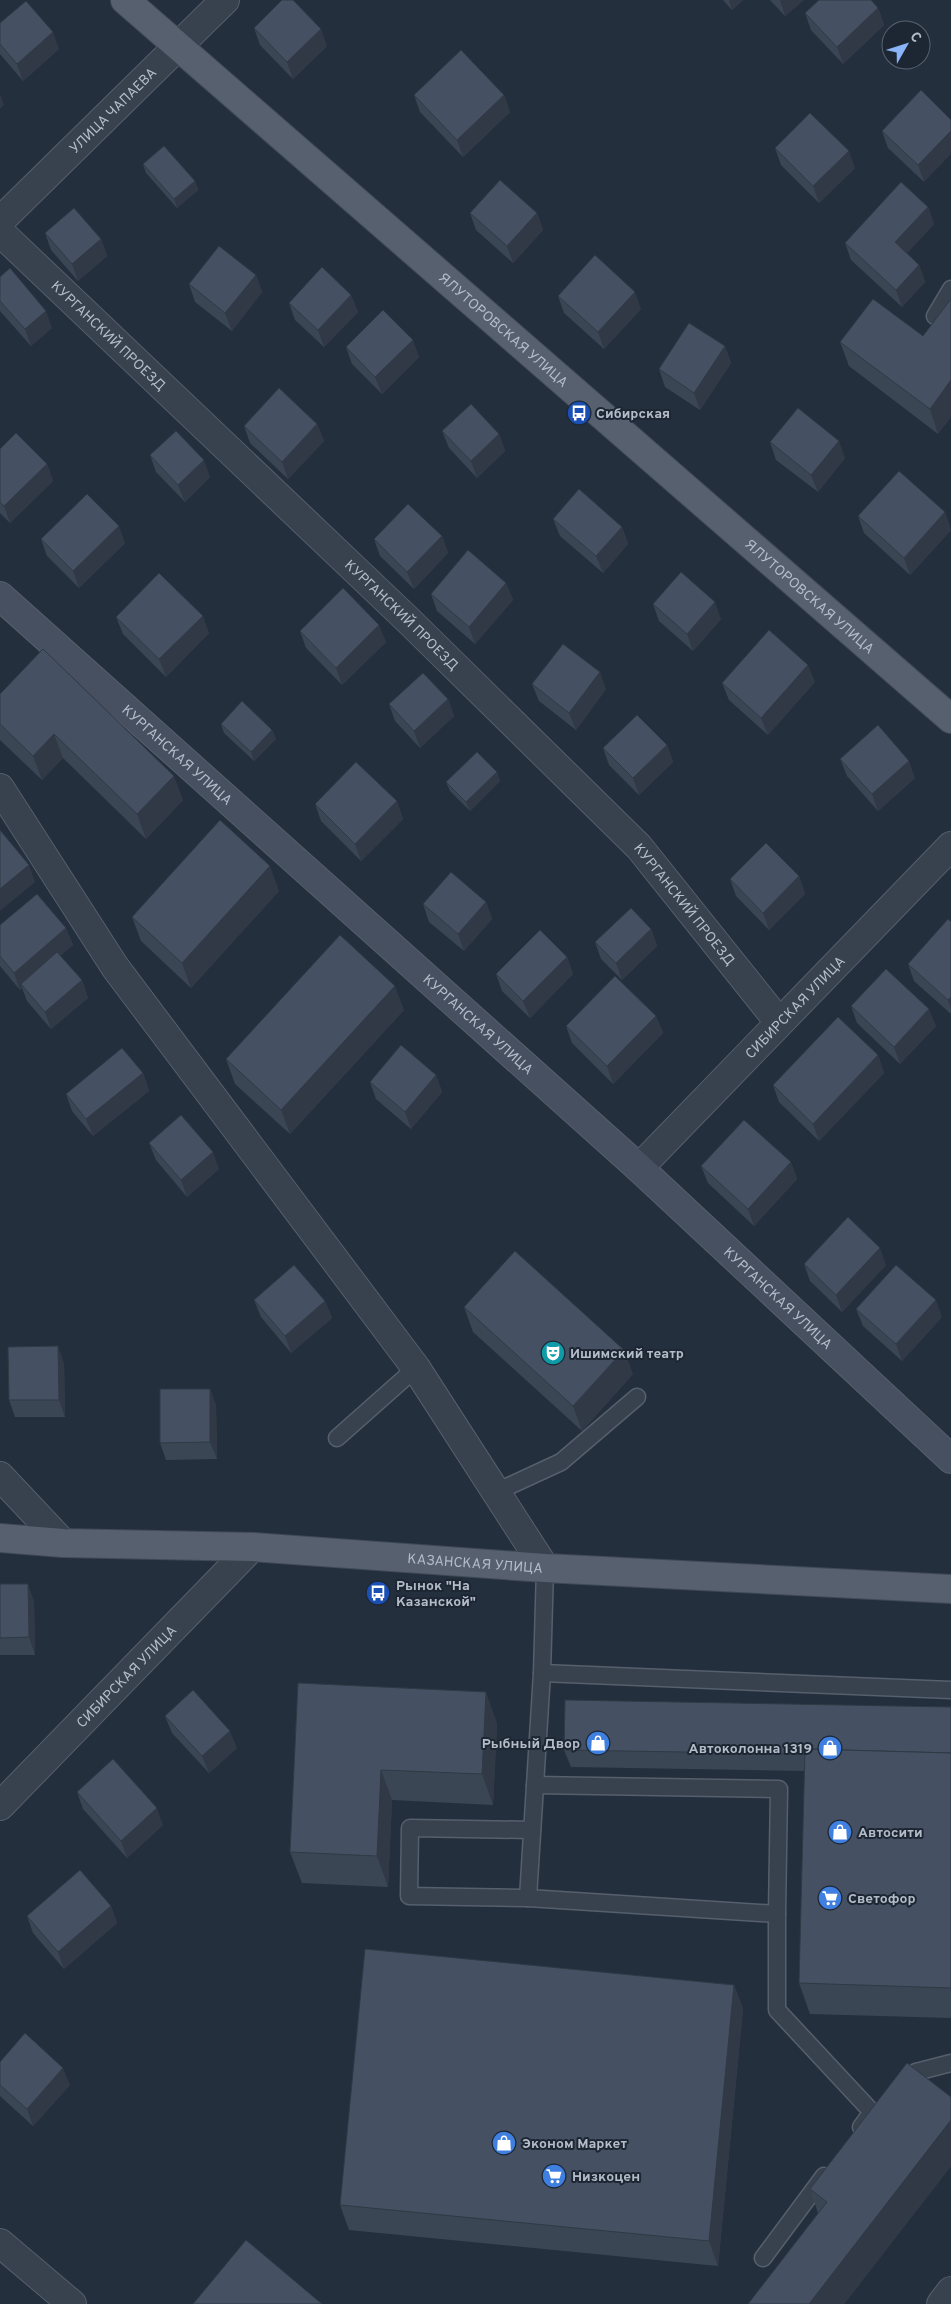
<svg xmlns="http://www.w3.org/2000/svg" width="951" height="2304" font-family="Overpass,sans-serif">
<style>
.lines{fill:none;stroke-linecap:round;stroke-linejoin:round}
.service-casing{stroke:#565f6c;stroke-width:19}
.minor-casing{stroke:#565f6c;stroke-width:30}
.secondary-casing{stroke:#565f6c;stroke-width:30}
.primary-casing{stroke:#414a57;stroke-width:30}
.service{stroke:#38414e;stroke-width:16}
.minor{stroke:#38414e;stroke-width:28}
.secondary{stroke:#465061;stroke-width:28}
.primary{stroke:#56606e;stroke-width:28}
.wall{fill:#3b4654}
.shaded-wall{fill:#303945}
.building{fill:#455162;stroke:#303945}
.labels{text-anchor:middle;stroke-width:4;stroke-linejoin:round;paint-order:stroke}
.street-label{font-size:14px;fill:#b4bcc9;stroke:#1d2633}
.poi-label{font-size:14px;font-weight:bold;fill:#b4bcc9;stroke:#1d2633;text-anchor:start}
</style>
<rect width="100%" height="100%" fill="#242f3e"/>
<g class="lines">
<g class="service-casing">
<g id="service">
<polyline points="935,316 951,289"/>
<polyline points="337,1438 416,1368"/>
<polyline points="496,1492 561,1462 637,1397"/>
<polyline points="545,1568 542,1673 528,1898 777,1914 777,2010 872,2112 861,2127"/>
<polyline points="542,1673 951,1690"/>
<polyline points="535,1785 779,1789 777,1914"/>
<polyline points="528,1898 409,1896 410,1828 532,1830"/>
<polyline points="902,2085 916,2072 951,2063"/>
<polyline points="763,2258 824,2176"/>
</g>
</g>
<g class="minor-casing">
<g id="minor">
<path id="s1" d="M0,221L225,0"/>
<path id="s2" d="M0,232L407,619L639,847L779,1022"/>
<polyline points="0,788 115,967 416,1368 545,1568"/>
<path id="s3" d="M639,1168L951,846"/>
<polyline points="0,1476 63,1543"/>
<path id="s4" d="M0,1806L252,1547"/>
<polyline points="0,2243 72,2304"/>
<polyline points="941,2304 951,2291"/>
</g>
</g>
<g class="secondary-casing">
<g id="secondary">
<path id="s5" d="M0,596L639,1168L951,1459"/>
</g>
</g>
<g class="primary-casing">
<g id="primary">
<path id="s6" d="M125,0L951,719"/>
<path id="s7" d="M0,1538L63,1543L252,1547L545,1568L951,1589"/>
</g>
</g>
<use href="#service" class="service"/>
<use href="#minor" class="minor"/>
<use href="#secondary" class="secondary"/>
<use href="#primary" class="primary"/>
</g>
<g class="wall">
<polygon points="723,0 743,0 732,10"/>
<polygon points="770,0 804,0 785,16"/>
<polygon points="878,8 884,25 843,64 811,30 805,13"/>
<polygon points="0,23 59,49 23,81 0,54"/>
<polygon points="254,28 327,46 293,79 260,45"/>
<polygon points="921,90 924,182 888,148 882,131"/>
<polygon points="414,95 504,95 510,112 463,157 420,112"/>
<polygon points="775,148 855,168 819,203 781,165"/>
<polygon points="143,164 195,181 198,190 177,208 146,173"/>
<polygon points="928,207 934,224 907,253 919,265 925,282 902,307 851,260 845,243"/>
<polygon points="470,213 537,213 543,230 513,263 476,230"/>
<polygon points="45,233 101,239 107,256 78,281 51,250"/>
<polygon points="256,275 262,292 232,331 195,302 189,284"/>
<polygon points="0,277 52,328 31,346 0,311"/>
<polygon points="351,295 358,312 324,347 295,320 289,303"/>
<polygon points="558,296 641,309 604,349 564,313"/>
<polygon points="951,299 951,417 938,434 849,366 840,342 923,336"/>
<polygon points="725,346 731,363 700,410 665,387 659,369"/>
<polygon points="346,347 419,357 382,394 352,364"/>
<polygon points="317,424 324,441 288,479 250,443 244,426"/>
<polygon points="442,431 499,434 505,451 477,478 449,448"/>
<polygon points="770,442 845,458 818,492 776,460"/>
<polygon points="0,449 47,464 53,481 10,523 0,513"/>
<polygon points="150,455 210,477 185,502 156,472"/>
<polygon points="945,512 951,530 910,575 864,533 858,516"/>
<polygon points="553,519 622,527 628,544 603,573 560,536"/>
<polygon points="442,536 448,553 414,589 380,556 374,539"/>
<polygon points="41,539 125,543 79,588 47,556"/>
<polygon points="506,583 513,600 475,644 437,611 431,594"/>
<polygon points="653,604 721,619 693,651 659,621"/>
<polygon points="116,617 209,633 166,677 123,634"/>
<polygon points="300,631 386,642 342,685 306,648"/>
<polygon points="815,682 768,735 729,700 722,683"/>
<polygon points="532,684 606,689 576,730 539,701"/>
<polygon points="0,694 183,800 146,839 63,758 42,780 0,740"/>
<polygon points="448,699 454,716 420,748 395,721 389,704"/>
<polygon points="221,724 272,730 276,739 254,761 224,733"/>
<polygon points="667,745 673,762 639,795 609,765 603,748"/>
<polygon points="840,759 915,778 878,811 847,776"/>
<polygon points="497,772 500,781 470,811 450,791 446,782"/>
<polygon points="397,801 403,819 361,861 321,821 315,804"/>
<polygon points="799,876 805,894 769,930 736,896 730,879"/>
<polygon points="279,891 191,988 141,941 132,917"/>
<polygon points="486,902 492,919 464,951 429,922 423,904"/>
<polygon points="951,922 951,1014 914,981 908,964"/>
<polygon points="0,925 66,928 73,945 60,956 82,980 88,998 51,1029 27,1001 22,988 20,990 0,966"/>
<polygon points="651,929 657,946 622,980 601,959 595,942"/>
<polygon points="567,957 573,974 530,1018 502,991 496,974"/>
<polygon points="851,1006 936,1026 900,1064 857,1023"/>
<polygon points="404,1010 290,1134 235,1084 226,1059"/>
<polygon points="656,1016 663,1033 613,1084 572,1043 566,1026"/>
<polygon points="878,1055 884,1073 819,1141 779,1102 773,1085"/>
<polygon points="143,1073 149,1091 93,1136 72,1111 66,1094"/>
<polygon points="436,1075 442,1092 411,1129 376,1099 370,1082"/>
<polygon points="149,1143 219,1169 187,1197 156,1160"/>
<polygon points="791,1162 797,1179 754,1226 708,1183 701,1166"/>
<polygon points="804,1264 886,1265 842,1312 810,1281"/>
<polygon points="254,1300 325,1301 332,1318 291,1353 261,1317"/>
<polygon points="464,1307 633,1374 582,1431 473,1332"/>
<polygon points="856,1309 942,1317 902,1361 863,1326"/>
<polygon points="64,1363 65,1417 15,1417 9,1400"/>
<polygon points="210,1389 216,1406 217,1459 166,1460 160,1443"/>
<polygon points="0,1584 34,1601 35,1655 0,1655"/>
<polygon points="298,1683 497,1723 493,1805 392,1800 388,1887 302,1883 290,1852"/>
<polygon points="951,1707 951,2018 810,2014 799,1983 805,1771 571,1767 564,1750"/>
<polygon points="165,1716 237,1748 209,1773 172,1733"/>
<polygon points="77,1792 163,1825 127,1858 83,1809"/>
<polygon points="111,1906 117,1923 64,1969 33,1933 27,1916"/>
<polygon points="734,1985 743,2009 718,2266 349,2230 340,2205"/>
<polygon points="0,2062 70,2085 33,2126 0,2096"/>
<polygon points="951,2166 844,2304 748,2304 818,2213 810,2189"/>
</g>
<g class="shaded-wall">
<polygon points="730,0 743,0 732,10 729,1"/>
<polygon points="780,0 804,0 785,16"/>
<polygon points="878,8 884,25 843,64 837,47"/>
<polygon points="321,29 327,46 293,79 287,62"/>
<polygon points="53,32 59,49 23,81 17,64"/>
<polygon points="0,94 4,105 0,109"/>
<polygon points="504,95 510,112 463,157 457,140"/>
<polygon points="951,131 951,154 924,182 918,165"/>
<polygon points="849,151 855,168 819,203 813,186"/>
<polygon points="195,181 198,190 177,208 174,199"/>
<polygon points="928,207 934,224 901,260 895,242"/>
<polygon points="537,213 543,230 513,263 507,246"/>
<polygon points="101,239 107,256 78,281 72,264"/>
<polygon points="919,265 925,282 902,307 896,290"/>
<polygon points="256,275 262,292 232,331 225,313"/>
<polygon points="635,292 641,309 604,349 598,332"/>
<polygon points="351,295 358,312 324,347 318,330"/>
<polygon points="46,311 52,328 31,346 25,329"/>
<polygon points="413,340 419,357 382,394 375,377"/>
<polygon points="725,346 731,363 700,410 694,393"/>
<polygon points="951,380 951,417 938,434 930,409"/>
<polygon points="317,424 324,441 288,479 282,462"/>
<polygon points="499,434 505,451 477,478 471,461"/>
<polygon points="839,441 845,458 818,492 811,475"/>
<polygon points="204,460 210,477 185,502 178,485"/>
<polygon points="47,464 53,481 10,523 4,506"/>
<polygon points="945,512 951,530 910,575 904,558"/>
<polygon points="119,526 125,543 79,588 73,571"/>
<polygon points="622,527 628,544 603,573 596,556"/>
<polygon points="442,536 448,553 414,589 407,572"/>
<polygon points="506,583 513,600 475,644 469,627"/>
<polygon points="715,602 721,619 693,651 687,634"/>
<polygon points="203,616 209,633 166,677 159,659"/>
<polygon points="379,625 386,642 342,685 336,668"/>
<polygon points="808,665 815,682 768,735 761,718"/>
<polygon points="600,672 606,689 576,730 569,713"/>
<polygon points="448,699 454,716 420,748 414,731"/>
<polygon points="272,730 276,739 254,761 251,752"/>
<polygon points="54,734 63,758 42,780 33,756"/>
<polygon points="667,745 673,762 639,795 633,778"/>
<polygon points="909,761 915,778 878,811 872,794"/>
<polygon points="497,772 500,781 470,811 466,802"/>
<polygon points="174,776 183,800 146,839 137,814"/>
<polygon points="397,801 403,819 361,861 355,844"/>
<polygon points="29,865 35,882 0,911 0,889"/>
<polygon points="270,866 279,891 191,988 182,963"/>
<polygon points="799,876 805,894 769,930 763,913"/>
<polygon points="486,902 492,919 464,951 458,934"/>
<polygon points="66,928 73,945 23,987 21,984 22,988 20,990 14,973"/>
<polygon points="651,929 657,946 622,980 616,963"/>
<polygon points="567,957 573,974 530,1018 523,1001"/>
<polygon points="82,980 88,998 51,1029 45,1012"/>
<polygon points="395,986 404,1010 290,1134 281,1110"/>
<polygon points="951,997 951,1009 948,1000"/>
<polygon points="929,1009 936,1026 900,1064 894,1047"/>
<polygon points="656,1016 663,1033 613,1084 607,1066"/>
<polygon points="878,1055 884,1073 819,1141 813,1124"/>
<polygon points="143,1073 149,1091 93,1136 86,1119"/>
<polygon points="436,1075 442,1092 411,1129 405,1112"/>
<polygon points="213,1152 219,1169 187,1197 181,1180"/>
<polygon points="791,1162 797,1179 754,1226 748,1209"/>
<polygon points="880,1248 886,1265 842,1312 836,1295"/>
<polygon points="936,1300 942,1317 902,1361 896,1344"/>
<polygon points="325,1301 332,1318 291,1353 285,1336"/>
<polygon points="58,1346 64,1363 65,1417 59,1400"/>
<polygon points="624,1350 633,1374 582,1431 573,1406"/>
<polygon points="210,1389 216,1406 217,1459 210,1442"/>
<polygon points="28,1584 34,1601 35,1655 29,1637"/>
<polygon points="486,1692 497,1723 493,1805 482,1774"/>
<polygon points="230,1731 237,1748 209,1773 202,1756"/>
<polygon points="381,1770 392,1800 388,1887 377,1856"/>
<polygon points="157,1808 163,1825 127,1858 121,1841"/>
<polygon points="111,1906 117,1923 64,1969 58,1952"/>
<polygon points="734,1985 743,2009 718,2266 709,2241"/>
<polygon points="63,2068 70,2085 33,2126 27,2109"/>
<polygon points="951,2120 951,2166 844,2304 809,2304"/>
</g>
<g class="building">
<polygon points="282,0 293,0 321,29 287,62 254,28"/>
<polygon points="819,0 871,0 878,8 837,47 805,13"/>
<polygon points="26,1 53,32 17,64 0,44 0,23"/>
<polygon points="461,50 504,95 457,140 414,95"/>
<polygon points="921,90 951,120 951,131 918,165 882,131"/>
<polygon points="810,113 849,151 813,186 775,148"/>
<polygon points="164,146 195,181 174,199 143,164"/>
<polygon points="500,180 537,213 507,246 470,213"/>
<polygon points="901,182 928,207 895,242 919,265 896,290 845,243"/>
<polygon points="74,208 101,239 72,264 45,233"/>
<polygon points="219,246 256,275 225,313 189,284"/>
<polygon points="595,255 635,292 598,332 558,296"/>
<polygon points="322,267 351,295 318,330 289,303"/>
<polygon points="10,268 46,311 25,329 0,301 0,277"/>
<polygon points="873,299 923,336 951,299 951,380 930,409 840,342"/>
<polygon points="383,310 413,340 375,377 346,347"/>
<polygon points="689,323 725,346 694,393 659,369"/>
<polygon points="279,388 317,424 282,462 244,426"/>
<polygon points="471,404 499,434 471,461 442,431"/>
<polygon points="798,408 839,441 811,475 770,442"/>
<polygon points="176,431 204,460 178,485 150,455"/>
<polygon points="16,433 47,464 4,506 0,502 0,449"/>
<polygon points="899,471 945,512 904,558 858,516"/>
<polygon points="579,489 622,527 596,556 553,519"/>
<polygon points="87,494 119,526 73,571 41,539"/>
<polygon points="408,504 442,536 407,572 374,539"/>
<polygon points="468,550 506,583 469,627 431,594"/>
<polygon points="681,572 715,602 687,634 653,604"/>
<polygon points="159,573 203,616 159,659 116,617"/>
<polygon points="343,588 379,625 336,668 300,631"/>
<polygon points="769,630 808,665 761,718 722,683"/>
<polygon points="563,644 600,672 569,713 532,684"/>
<polygon points="43,649 174,776 137,814 54,734 33,756 0,724 0,694"/>
<polygon points="423,673 448,699 414,731 389,704"/>
<polygon points="242,701 272,730 251,752 221,724"/>
<polygon points="637,715 667,745 633,778 603,748"/>
<polygon points="878,725 909,761 872,794 840,759"/>
<polygon points="477,752 497,772 466,802 446,782"/>
<polygon points="356,762 397,801 355,844 315,804"/>
<polygon points="220,820 270,866 182,963 132,917"/>
<polygon points="0,830 29,865 0,889"/>
<polygon points="766,843 799,876 763,913 730,879"/>
<polygon points="451,872 486,902 458,934 423,904"/>
<polygon points="37,894 66,928 14,973 0,956 0,925"/>
<polygon points="631,908 651,929 616,963 595,942"/>
<polygon points="948,919 951,922 951,997 948,1000 908,964"/>
<polygon points="540,930 567,957 523,1001 496,974"/>
<polygon points="340,935 395,986 281,1110 226,1059"/>
<polygon points="57,952 82,980 45,1012 21,984"/>
<polygon points="886,969 929,1009 894,1047 851,1006"/>
<polygon points="615,976 656,1016 607,1066 566,1026"/>
<polygon points="838,1017 878,1055 813,1124 773,1085"/>
<polygon points="401,1045 436,1075 405,1112 370,1082"/>
<polygon points="122,1048 143,1073 86,1119 66,1094"/>
<polygon points="181,1115 213,1152 181,1180 149,1143"/>
<polygon points="744,1120 791,1162 748,1209 701,1166"/>
<polygon points="848,1217 880,1248 836,1295 804,1264"/>
<polygon points="515,1251 624,1350 573,1406 464,1307"/>
<polygon points="294,1265 325,1301 285,1336 254,1300"/>
<polygon points="896,1265 936,1300 896,1344 856,1309"/>
<polygon points="58,1346 59,1400 9,1400 8,1347"/>
<polygon points="160,1389 210,1389 210,1442 160,1443"/>
<polygon points="0,1584 28,1584 29,1637 0,1638"/>
<polygon points="298,1683 486,1692 482,1774 381,1770 377,1856 290,1852"/>
<polygon points="193,1690 230,1731 202,1756 165,1716"/>
<polygon points="565,1700 951,1707 951,1753 805,1749 805,1754 564,1750"/>
<polygon points="805,1749 951,1753 951,1988 799,1983"/>
<polygon points="113,1759 157,1808 121,1841 77,1792"/>
<polygon points="80,1870 111,1906 58,1952 27,1916"/>
<polygon points="365,1949 734,1985 709,2241 340,2205"/>
<polygon points="25,2033 63,2068 27,2109 0,2085 0,2062"/>
<polygon points="907,2063 951,2097 951,2120 809,2304 748,2304 827,2202 810,2189"/>
<polygon points="246,2240 322,2304 193,2304"/>
</g>
<defs>
<g id="bus-disc" transform="scale(1.25)"><circle r="9.5" fill="#1a4fb4" stroke="#1d2633"/><path d="M-5-6H5V4H4V6H2V4H-2V6H-4V4H-5ZM-3.5-4V0h7V-4ZM-3.5 1.2v1.5H-2V1.2ZM2 1.2v1.5H3.5V1.2Z" fill="#fff"/></g>
<g id="theatre-disc" transform="scale(1.25)"><circle r="9.5" fill="#0f9aa8" stroke="#1d2633"/><path d="M-5-5.5Q0-4 5-5.5V0Q5 5 0 6Q-5 5-5 0ZM-3.3-2.5H-1v1.5H-3.3ZM1-2.5H3.3v1.5H1ZM-2.8 1Q0 5.5 2.8 1Z" fill="#fff"/></g>
<g id="shop-disc" transform="scale(1.25)"><circle r="9.5" fill="#3f7fe0" stroke="#1d2633"/><path d="M-5-2.5h2.3a2.7 3.5 0 0 1 5.4 0H5L5.5 6h-11ZM-1.5-2.5h3a1.5 2.3 0 0 0-3 0Z" fill="#fff"/></g>
<g id="supermarket-disc" transform="scale(1.25)"><circle r="9.5" fill="#3f7fe0" stroke="#1d2633"/><path d="M-6-5.5h2.5l.6 2H6L4.5 2H-2.5L-4.4-4H-6ZM-1.5 3.2a1.3 1.3 0 1 0 .1 0ZM3 3.2a1.3 1.3 0 1 0 .1 0Z" fill="#fff"/></g>
</defs>
<g fill-rule="evenodd">
<use href="#bus-disc" x="579" y="413"/>
<use href="#theatre-disc" x="553" y="1353"/>
<use href="#bus-disc" x="378" y="1593"/>
<use href="#shop-disc" x="598" y="1743"/>
<use href="#shop-disc" x="830" y="1748"/>
<use href="#shop-disc" x="840" y="1832"/>
<use href="#supermarket-disc" x="830" y="1898"/>
<use href="#shop-disc" x="504" y="2143"/>
<use href="#supermarket-disc" x="554" y="2176"/>
</g>
<g class="labels">
<g class="street-label">
<text dy="5" stroke="none"><textPath href="#s1" startOffset="158">УЛИЦА ЧАПАЕВА</textPath></text>
<text dy="5" stroke="none"><textPath href="#s6" startOffset="502">ЯЛУТОРОВСКАЯ УЛИЦА</textPath></text>
<text dy="5" stroke="none"><textPath href="#s2" startOffset="150">КУРГАНСКИЙ ПРОЕЗД</textPath></text>
<text dy="5" stroke="none"><textPath href="#s6" startOffset="908">ЯЛУТОРОВСКАЯ УЛИЦА</textPath></text>
<text dy="5" stroke="none"><textPath href="#s2" startOffset="555">КУРГАНСКИЙ ПРОЕЗД</textPath></text>
<text dy="5" stroke="none"><textPath href="#s5" startOffset="238">КУРГАНСКАЯ УЛИЦА</textPath></text>
<text dy="5" stroke="none"><textPath href="#s2" startOffset="960">КУРГАНСКИЙ ПРОЕЗД</textPath></text>
<text dy="5" stroke="none"><textPath href="#s3" startOffset="224">СИБИРСКАЯ УЛИЦА</textPath></text>
<text dy="5" stroke="none"><textPath href="#s5" startOffset="642">КУРГАНСКАЯ УЛИЦА</textPath></text>
<text dy="5" stroke="none"><textPath href="#s5" startOffset="1048">КУРГАНСКАЯ УЛИЦА</textPath></text>
<text dy="5" stroke="none"><textPath href="#s7" startOffset="476">КАЗАНСКАЯ УЛИЦА</textPath></text>
<text dy="5" stroke="none"><textPath href="#s4" startOffset="181">СИБИРСКАЯ УЛИЦА</textPath></text>
</g>
<g class="poi-label">
<text x="596" y="418">Сибирская</text>
<text x="570" y="1358">Ишимский театр</text>
<text x="396" y="1590">Рынок "На<tspan x="396" dy="16">Казанской"</tspan></text>
<text x="580" y="1748" text-anchor="end">Рыбный Двор</text>
<text x="812" y="1753" text-anchor="end">Автоколонна 1319</text>
<text x="858" y="1837">Автосити</text>
<text x="848" y="1903">Светофор</text>
<text x="522" y="2148">Эконом Маркет</text>
<text x="572" y="2181">Низкоцен</text>
</g>
</g>
<g transform="translate(906 45) rotate(51)"><circle r="24" fill="#1d2633" stroke="#59626f"/>
<path d="M0-4L9 19L0 12L-9 19Z" fill="#8ab4f8"/>
<text y="-8" font-size="14" font-weight="bold" text-anchor="middle" fill="#b4bcc9">С</text>
</g>
</svg>
